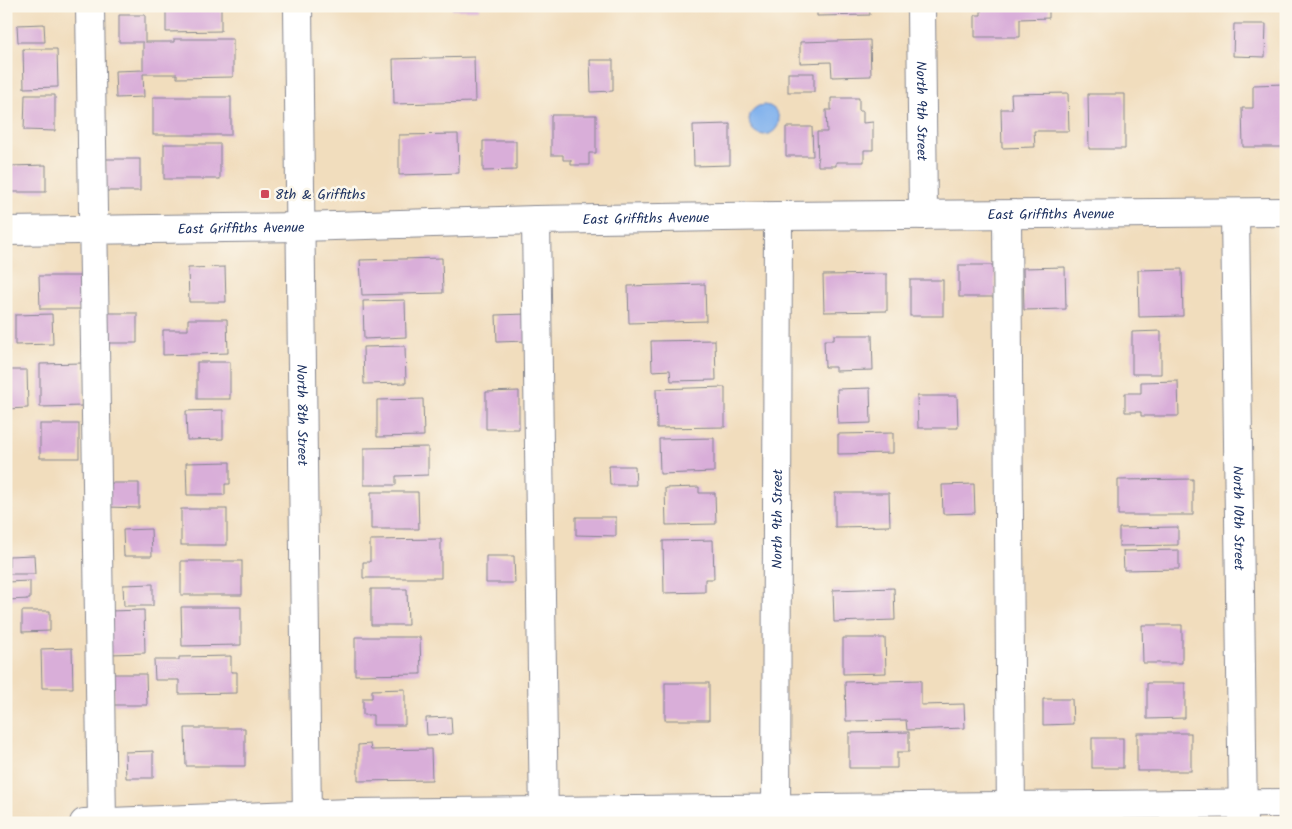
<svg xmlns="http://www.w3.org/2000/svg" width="1292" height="829" font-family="Kalam,sans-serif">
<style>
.water{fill:#82b2ed;stroke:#4e70a6}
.building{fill:#d9aed9}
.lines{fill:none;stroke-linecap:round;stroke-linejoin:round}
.minor-casing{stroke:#86868e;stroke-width:30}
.minor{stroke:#fff;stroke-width:28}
.poi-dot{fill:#d1495b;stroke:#fbf7ec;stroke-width:2}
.labels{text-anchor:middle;stroke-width:5;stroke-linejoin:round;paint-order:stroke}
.street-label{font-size:14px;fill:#1b2f5e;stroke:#fbf7ec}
.poi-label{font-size:14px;fill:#1b2f5e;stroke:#fbf7ec;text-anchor:start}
</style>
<rect width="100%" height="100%" fill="#fbf7ec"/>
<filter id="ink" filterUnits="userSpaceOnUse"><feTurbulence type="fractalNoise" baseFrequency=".02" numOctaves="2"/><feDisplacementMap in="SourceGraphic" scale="10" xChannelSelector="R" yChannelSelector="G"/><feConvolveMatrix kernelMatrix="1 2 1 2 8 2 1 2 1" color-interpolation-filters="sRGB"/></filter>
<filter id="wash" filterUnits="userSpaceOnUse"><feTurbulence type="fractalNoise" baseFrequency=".0096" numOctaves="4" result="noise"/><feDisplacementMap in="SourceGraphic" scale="20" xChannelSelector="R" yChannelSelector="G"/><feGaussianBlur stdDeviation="1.12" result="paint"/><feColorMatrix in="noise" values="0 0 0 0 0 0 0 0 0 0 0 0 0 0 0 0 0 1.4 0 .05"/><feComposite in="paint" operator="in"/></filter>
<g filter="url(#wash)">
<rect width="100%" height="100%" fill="#f1ddbd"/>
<circle class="water" cx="764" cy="120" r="15"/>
<g id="blocks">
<g class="building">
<polygon points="166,6 221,6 221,31 166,32"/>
<rect x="452" y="6" width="27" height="4"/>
<polygon points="817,6 869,6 870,15 817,16"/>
<polygon points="981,6 1049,6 1049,18 1020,19 1020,37 975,37 975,15 981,15"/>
<polygon points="119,15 145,15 145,42 174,42 174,39 233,39 233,77 177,78 177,74 143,74 144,97 116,98 115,71 143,70 143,42 119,42"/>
<polygon points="44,24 45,42 18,42 17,25"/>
<polygon points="1234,24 1266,24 1265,57 1233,56"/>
<polygon points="870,40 871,76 832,77 831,62 800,63 800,42"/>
<polygon points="23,49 57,49 58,87 24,88"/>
<polygon points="474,57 475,102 394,104 393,59"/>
<polygon points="590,60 613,60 613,91 591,92"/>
<rect x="788" y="73" width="26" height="19"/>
<polygon points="1285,84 1286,147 1243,147 1242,108 1253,108 1253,85"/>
<polygon points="1068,93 1069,131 1034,131 1035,147 1002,148 1001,109 1012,109 1011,94"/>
<polygon points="1088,94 1125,94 1125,149 1089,149"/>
<polygon points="25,95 55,95 55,131 24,130"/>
<rect x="153" y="97" width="78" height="38"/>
<polygon points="831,98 859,98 859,111 863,111 863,123 873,122 873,150 864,150 864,162 836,162 836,166 818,166 817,132 827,132 826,110 831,110"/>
<polygon points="551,115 596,115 596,153 589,153 589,165 571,165 571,160 563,160 563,155 551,155"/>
<polygon points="730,124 730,165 694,166 693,125"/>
<polygon points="786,127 812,127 813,156 786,156"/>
<polygon points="458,134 459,173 399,175 399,135"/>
<polygon points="483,141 516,141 516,170 483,171"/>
<rect x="164" y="144" width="56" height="35"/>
<rect x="106" y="159" width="34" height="32"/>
<polygon points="46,165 46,192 11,192 10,166"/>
<polygon points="442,258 443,293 362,295 360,260"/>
<rect x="959" y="265" width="36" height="32"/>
<polygon points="225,267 226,302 189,302 188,268"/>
<polygon points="1065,267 1066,309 1024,310 1023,268"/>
<polygon points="1182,269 1183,316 1139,317 1138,270"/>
<polygon points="887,274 887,311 824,312 823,275"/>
<polygon points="39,276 81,276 81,309 40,309"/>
<rect x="910" y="280" width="33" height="36"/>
<polygon points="705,284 706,321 629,323 628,286"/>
<polygon points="405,300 406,337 364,339 363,301"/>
<rect x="6" y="313" width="3" height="37"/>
<polygon points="105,313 137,313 137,343 106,343"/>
<polygon points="52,314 53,344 15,345 15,315"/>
<polygon points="527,314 527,341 497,342 496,315"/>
<polygon points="188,319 227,319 228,353 163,355 163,330 188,330"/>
<polygon points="1161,331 1161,374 1132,374 1132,332"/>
<polygon points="834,335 872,335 873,370 835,371 835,367 825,367 824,340 834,340"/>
<polygon points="715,340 716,380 671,381 670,370 652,371 651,341"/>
<polygon points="405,346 406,383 364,384 363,347"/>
<rect x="197" y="362" width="33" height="37"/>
<polygon points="82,363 83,406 40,407 40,364"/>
<polygon points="6,370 27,370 28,408 6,409"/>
<polygon points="1178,381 1179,416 1141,416 1141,412 1125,412 1125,393 1141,393 1141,382"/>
<polygon points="725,387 725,427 657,428 656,389"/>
<polygon points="870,388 871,423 838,424 837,389"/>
<polygon points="519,391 519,429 486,429 486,392"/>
<polygon points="917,396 957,396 958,428 918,428"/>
<polygon points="423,399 424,436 377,437 377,400"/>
<polygon points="223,410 223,439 187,440 186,411"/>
<rect x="40" y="424" width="39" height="34"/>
<polygon points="893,433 893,453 838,454 838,434"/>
<polygon points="714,438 714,472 660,474 659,439"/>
<polygon points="428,447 428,475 396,476 396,485 364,485 364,448"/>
<polygon points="230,462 230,484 225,484 225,495 187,495 186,463"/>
<polygon points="609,466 635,466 636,485 610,485"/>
<polygon points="1193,479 1193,515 1118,515 1118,480"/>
<polygon points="109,483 139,483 139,508 108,507"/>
<polygon points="974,484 975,513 943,514 942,485"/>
<polygon points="699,487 699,493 715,493 716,524 666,525 665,488"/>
<polygon points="371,492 418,492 419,529 371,529"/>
<polygon points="835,493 889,493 890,526 835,527"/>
<rect x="181" y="509" width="46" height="36"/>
<polygon points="576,517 616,517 616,536 576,535"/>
<polygon points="1178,527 1178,545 1119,546 1119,528"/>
<polygon points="151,529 152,556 124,556 123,530"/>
<polygon points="441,539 441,578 363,578 363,562 370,562 370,540"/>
<polygon points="713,540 714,579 705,579 705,592 664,593 663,541"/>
<polygon points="1179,550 1179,569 1124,570 1123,551"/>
<polygon points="34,555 35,574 9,574 9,556"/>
<polygon points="486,556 514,556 515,583 486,583"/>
<rect x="181" y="561" width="61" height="34"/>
<polygon points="30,581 30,599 6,600 6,582"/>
<polygon points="153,584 153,606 124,606 123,585"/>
<polygon points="894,588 895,620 834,622 833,590"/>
<polygon points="371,589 407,589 408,625 371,625"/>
<polygon points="181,607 241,607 241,645 182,646"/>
<polygon points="144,610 145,653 110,654 109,611"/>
<polygon points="22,611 50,611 50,631 22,632"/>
<polygon points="1142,625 1182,625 1182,663 1143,663"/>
<polygon points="355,637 420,637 421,674 355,675"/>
<polygon points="843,638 885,638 886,673 843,674"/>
<polygon points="72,648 73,688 42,688 41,649"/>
<polygon points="231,656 231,672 237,672 237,693 179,694 179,680 155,680 154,660 179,660 179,657"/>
<polygon points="113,674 146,674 147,705 114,705"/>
<polygon points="921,680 921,705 964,704 965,728 907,730 906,720 846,721 845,682"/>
<rect x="665" y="683" width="44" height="37"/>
<polygon points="1147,683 1185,683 1185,718 1147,719"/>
<polygon points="405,689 405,725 373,725 373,715 363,715 363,698 372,698 372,690"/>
<polygon points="1043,699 1072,699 1073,724 1043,725"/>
<polygon points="451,717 452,734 427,735 426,718"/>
<polygon points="185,728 245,728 245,766 186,766"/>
<polygon points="909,732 909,752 897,752 897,768 849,768 849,733"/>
<rect x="1137" y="733" width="54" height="38"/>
<rect x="1092" y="738" width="31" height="30"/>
<polygon points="370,744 371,750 431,749 432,780 358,781 358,745"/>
<polygon points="153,751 153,778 126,778 125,752"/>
</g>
</g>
</g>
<g filter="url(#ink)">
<use href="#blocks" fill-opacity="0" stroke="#86868e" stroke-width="1"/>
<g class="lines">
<g class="minor-casing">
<g id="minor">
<polyline points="90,6 102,823"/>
<path id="s1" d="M298,6L307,823"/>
<path id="s2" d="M921,6L923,215"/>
<path id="s3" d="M1235,213L1243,823"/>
<polyline points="1007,215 1011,823"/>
<polyline points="536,220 544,823"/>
<path id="s4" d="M6,231L301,227L536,220L778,216L1286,212"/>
<polyline points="84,823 351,813 1286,803"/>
<path id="s5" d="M776,823L778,216"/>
</g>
</g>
<use href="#minor" class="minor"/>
</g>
</g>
<rect class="poi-dot" x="260" y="189" width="10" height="10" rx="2.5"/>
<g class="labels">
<g class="street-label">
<text dy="5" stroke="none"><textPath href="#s2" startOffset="105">North 9th Street</textPath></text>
<text dy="5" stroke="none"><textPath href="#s4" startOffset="1045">East Griffiths Avenue</textPath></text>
<text dy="5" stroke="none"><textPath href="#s4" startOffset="640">East Griffiths Avenue</textPath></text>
<text dy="5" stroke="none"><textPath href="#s4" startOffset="235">East Griffiths Avenue</textPath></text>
<text dy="5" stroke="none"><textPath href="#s1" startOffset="409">North 8th Street</textPath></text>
<text dy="5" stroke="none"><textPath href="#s3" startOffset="305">North 10th Street</textPath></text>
<text dy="5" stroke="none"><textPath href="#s5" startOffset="304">North 9th Street</textPath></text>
</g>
<g class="poi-label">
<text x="275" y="199">8th &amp; Griffiths</text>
</g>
</g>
<rect width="1292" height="829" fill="none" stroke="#fbf7ec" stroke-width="25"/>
</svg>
